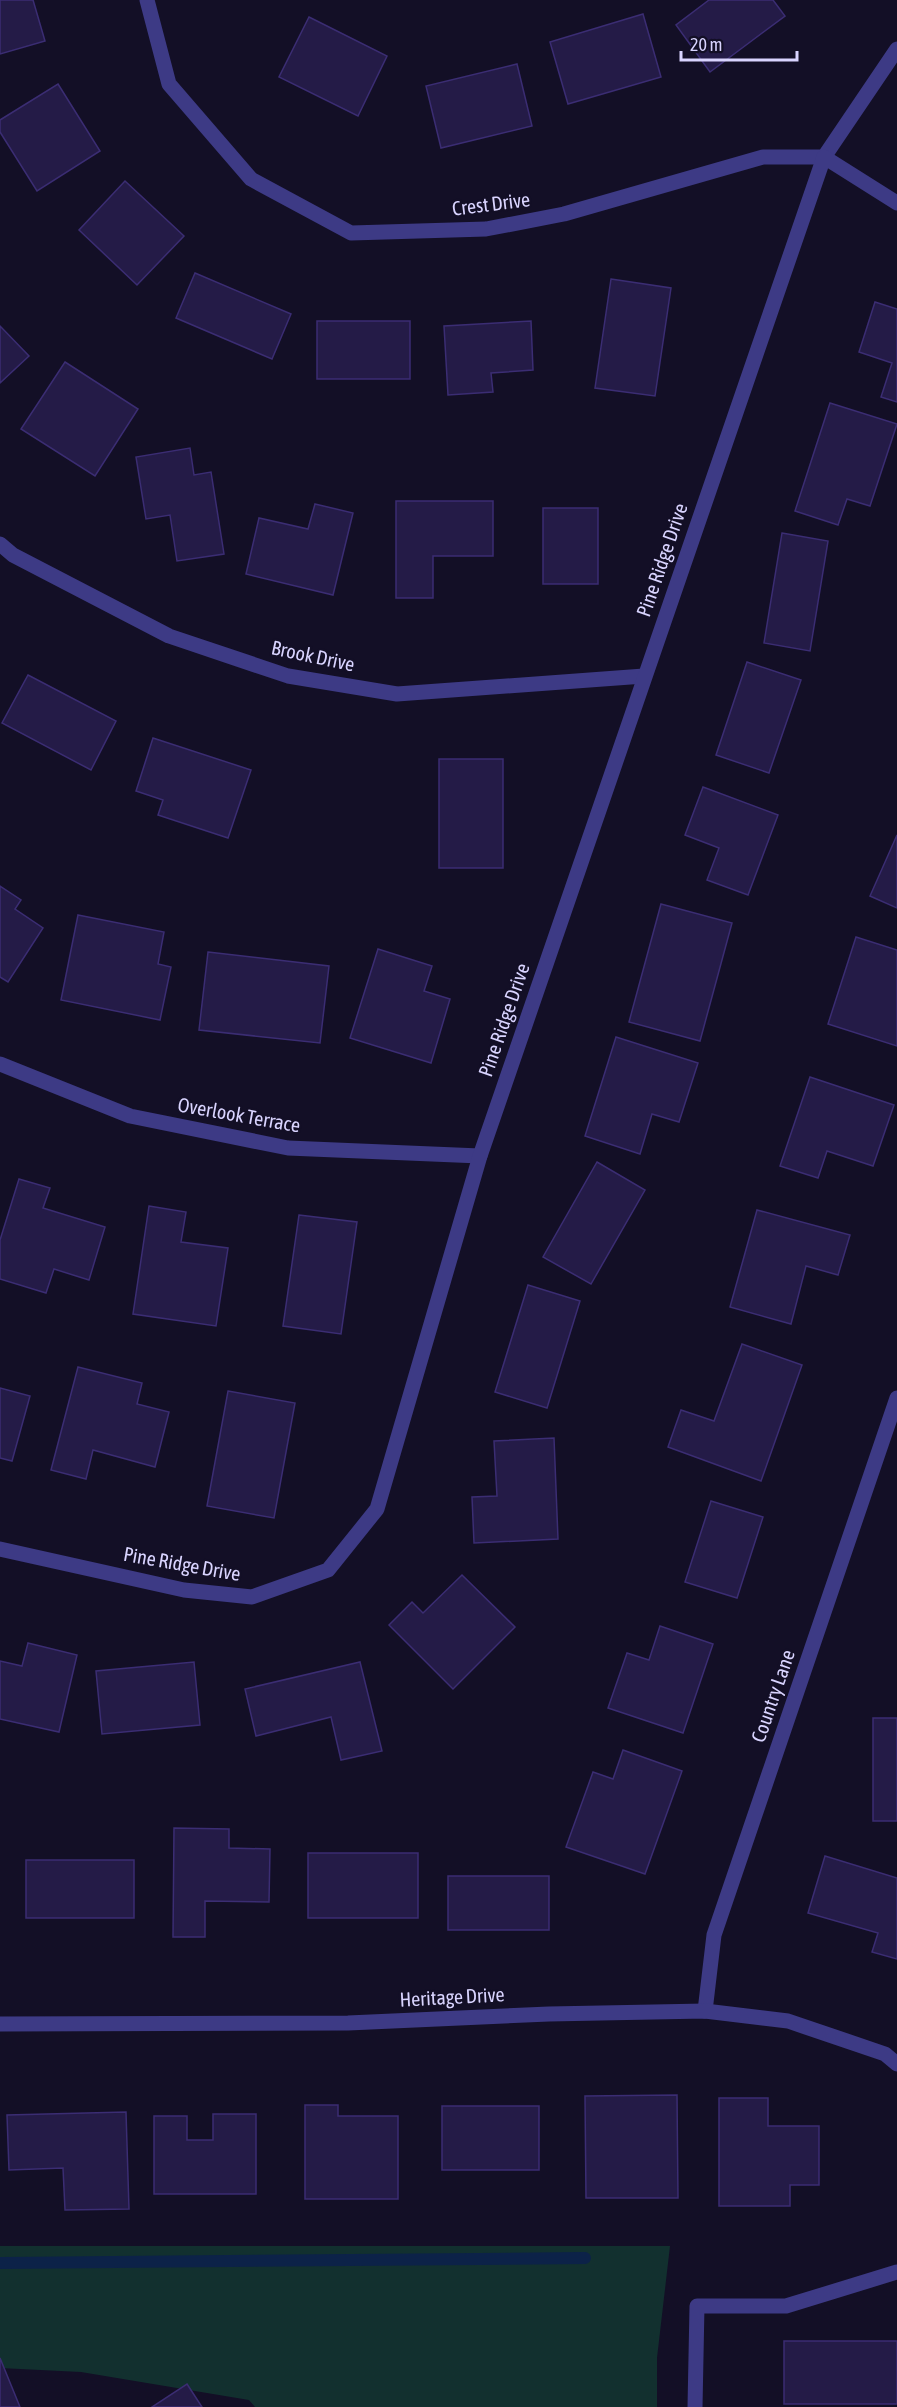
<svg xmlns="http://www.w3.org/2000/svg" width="897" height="2407" font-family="'Asap Condensed',sans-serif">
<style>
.green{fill:#12302f}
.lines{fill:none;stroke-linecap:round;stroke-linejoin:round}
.stream{stroke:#0c2248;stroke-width:12}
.building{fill:#241b47;stroke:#3b2d73;stroke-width:1.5}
.lane{stroke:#3d3a85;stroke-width:15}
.street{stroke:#3d3a85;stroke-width:15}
.labels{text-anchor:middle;stroke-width:4.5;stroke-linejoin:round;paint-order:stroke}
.street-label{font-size:20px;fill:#d9d4ff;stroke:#130f26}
</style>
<rect width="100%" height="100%" fill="#130f26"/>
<polygon class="green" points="0,2246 670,2246 657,2358 657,2407 255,2407 249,2400 81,2372 0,2368"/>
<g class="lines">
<polyline class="stream" points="0,2263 585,2258"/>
</g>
<g class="building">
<polygon points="0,0 33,0 45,41 0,54"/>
<polygon points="709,0 773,0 785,16 710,72 676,25"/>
<polygon points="643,14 661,77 568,104 550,42"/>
<polygon points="309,17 387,56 358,116 279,77"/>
<polygon points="517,64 532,126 441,148 426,86"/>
<polygon points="58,84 100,151 37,191 0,132 0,120"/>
<polygon points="125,181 184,236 137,285 79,230"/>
<polygon points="195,273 291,314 272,359 176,318"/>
<polygon points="611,279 671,288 655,396 595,388"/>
<polygon points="875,302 897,309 897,402 881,397 892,363 859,352"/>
<rect x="317" y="321" width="93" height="58"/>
<polygon points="531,321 533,370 491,373 493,392 448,395 444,326"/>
<polygon points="0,326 29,356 0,383"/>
<polygon points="65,362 138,409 95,476 21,429"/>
<polygon points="830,403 897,424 870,506 847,499 838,525 795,511"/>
<polygon points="190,448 194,475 211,472 224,554 177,561 170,515 146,519 136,457"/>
<polygon points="396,501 493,501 493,556 433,556 433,598 396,598"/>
<polygon points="315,504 353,513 333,595 246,574 259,518 308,529"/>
<rect x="543" y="508" width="55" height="76"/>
<polygon points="782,533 828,541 810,651 764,643"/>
<polygon points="747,662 801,680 769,773 716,755"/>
<polygon points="28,675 116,721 91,770 2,723"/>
<polygon points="153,738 251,770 228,838 158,815 163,800 136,791"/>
<rect x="439" y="759" width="64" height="109"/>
<polygon points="703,787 778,815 748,895 707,880 719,848 685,835"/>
<polygon points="897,835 897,908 870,896"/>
<polygon points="0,886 21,900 15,909 43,928 8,982 0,977"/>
<polygon points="661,904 732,923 700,1041 629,1022"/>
<polygon points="78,915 164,932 158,964 171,967 160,1020 61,1000"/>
<polygon points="856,937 897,950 897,1046 828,1024"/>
<polygon points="378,949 432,966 424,991 450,999 431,1063 350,1038"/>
<polygon points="208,952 329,966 320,1043 199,1030"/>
<polygon points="616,1037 698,1063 679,1122 652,1114 640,1154 585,1136"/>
<polygon points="810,1077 894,1105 873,1166 827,1151 818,1178 780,1166"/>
<polygon points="597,1162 645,1190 591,1284 543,1257"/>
<polygon points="19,1179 50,1188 43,1208 105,1227 89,1280 54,1269 46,1293 0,1279 0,1240"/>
<polygon points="149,1206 186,1212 181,1242 228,1248 216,1326 133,1314"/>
<polygon points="757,1210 850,1235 838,1275 806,1266 791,1324 730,1307"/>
<polygon points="299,1215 357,1222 341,1334 283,1326"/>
<polygon points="528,1285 580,1301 547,1408 495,1392"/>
<polygon points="742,1344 802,1365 761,1481 668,1447 681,1410 714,1421"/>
<polygon points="78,1367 142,1383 137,1404 169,1412 155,1467 93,1450 86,1479 51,1470"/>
<polygon points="0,1388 30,1396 12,1461 0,1458"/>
<polygon points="228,1391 295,1403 274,1518 207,1506"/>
<polygon points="554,1438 558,1539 474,1543 472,1497 497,1496 494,1441"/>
<polygon points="711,1501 763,1517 737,1598 685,1582"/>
<polygon points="462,1575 515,1627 453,1689 389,1625 412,1602 423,1613"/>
<polygon points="660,1626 713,1644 683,1733 608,1708 627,1653 649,1660"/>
<polygon points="28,1643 77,1655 59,1732 0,1719 0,1661 22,1666"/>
<polygon points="194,1662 200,1725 102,1734 96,1671"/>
<polygon points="360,1662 382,1751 341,1760 331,1717 256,1736 245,1689"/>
<rect x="873" y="1718" width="24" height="103"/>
<polygon points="623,1750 682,1771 645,1874 566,1847 593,1772 613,1779"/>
<polygon points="174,1828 229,1829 229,1848 270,1849 269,1902 205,1901 205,1937 173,1937"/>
<rect x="308" y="1853" width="110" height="65"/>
<polygon points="825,1856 897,1878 897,1959 872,1952 878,1933 808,1913"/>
<rect x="26" y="1860" width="108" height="58"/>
<rect x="448" y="1876" width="101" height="54"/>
<polygon points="677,2095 678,2198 586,2198 585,2096"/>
<polygon points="719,2098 768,2098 768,2126 819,2126 819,2185 790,2185 790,2206 719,2206"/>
<polygon points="305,2105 338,2105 338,2116 398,2116 398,2199 305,2199"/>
<rect x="442" y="2106" width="97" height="64"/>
<polygon points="126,2112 129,2209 65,2210 63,2168 9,2170 7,2115"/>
<polygon points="213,2114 256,2114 256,2194 154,2194 154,2116 187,2116 187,2140 213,2140"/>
<rect x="784" y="2341" width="113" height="63"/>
<polygon points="0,2358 20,2407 0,2407"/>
<polygon points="187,2384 202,2407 152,2407"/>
</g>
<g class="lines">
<polyline class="lane" points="695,2407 697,2306 786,2306 897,2272"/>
<g class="street">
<polyline points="147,0 169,84 251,179 351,233 486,229 564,214 763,157 824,157 897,49"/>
<polyline points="0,544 13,555 169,636 288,676 397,694 644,676"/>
<polyline points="0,1064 130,1116 288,1148 480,1156"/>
<polyline points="0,1549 184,1590 252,1597 328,1570 377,1509 480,1156 824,157 897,203"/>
<polyline points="705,2011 714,1935 897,1398"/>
<polyline points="0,2024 348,2023 549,2014 705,2011 788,2021 885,2054 897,2064"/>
</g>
</g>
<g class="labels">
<g class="street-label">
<text transform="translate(491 204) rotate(-7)" y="7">Crest Drive</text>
<text transform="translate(662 560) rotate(-71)" y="7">Pine Ridge Drive</text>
<text transform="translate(313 656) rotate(12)" y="7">Brook Drive</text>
<text transform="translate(504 1020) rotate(-71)" y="7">Pine Ridge Drive</text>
<text transform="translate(239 1115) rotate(10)" y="7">Overlook Terrace</text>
<text transform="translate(182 1564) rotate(10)" y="7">Pine Ridge Drive</text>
<text transform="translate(773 1696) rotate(-71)" y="7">Country Lane</text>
<text transform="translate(452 1997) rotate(-3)" y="7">Heritage Drive</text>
</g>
</g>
<path d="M681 51v9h116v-9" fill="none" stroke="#d9d4ff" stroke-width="3"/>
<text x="690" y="51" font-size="18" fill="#d9d4ff" stroke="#130f26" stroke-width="4.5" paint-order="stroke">20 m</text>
</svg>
